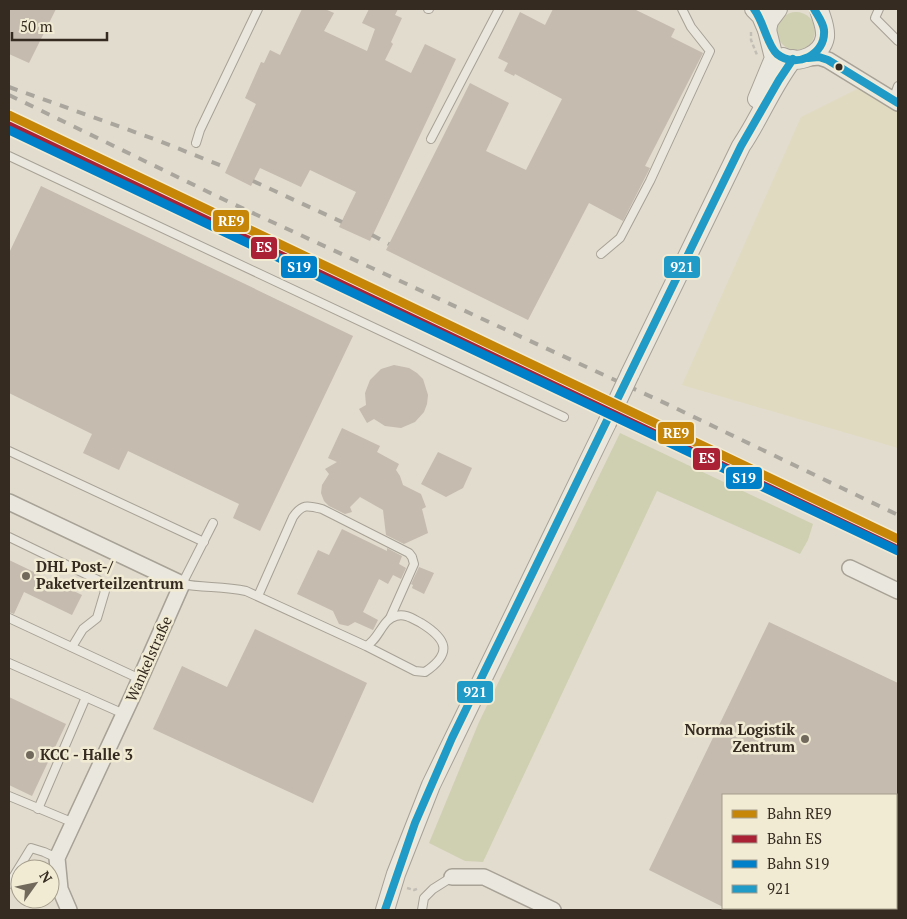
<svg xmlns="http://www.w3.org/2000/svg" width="907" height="919" font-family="'PT Serif',serif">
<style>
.farmland{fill:#e0dac0}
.green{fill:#cfd0b2}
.building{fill:#c5bbaf}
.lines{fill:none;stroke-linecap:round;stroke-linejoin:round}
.service-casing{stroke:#a7a196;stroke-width:10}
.minor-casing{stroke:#a7a196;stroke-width:18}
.tertiary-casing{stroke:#a7a196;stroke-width:20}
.path{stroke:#c3beb5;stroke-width:2.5;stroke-dasharray:4 2.5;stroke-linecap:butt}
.service{stroke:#eae7de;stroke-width:8}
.minor{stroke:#eae7de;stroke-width:15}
.tertiary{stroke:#eae7de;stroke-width:18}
.rail{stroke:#aaa69e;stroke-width:4;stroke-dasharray:9 9;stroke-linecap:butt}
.tertiary-bridge-casing{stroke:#a7a196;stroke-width:20;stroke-linecap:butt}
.tertiary-bridge{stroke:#eae7de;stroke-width:18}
.bus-1-casing{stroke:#f2ebd4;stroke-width:11}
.bus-1{stroke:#209bc8;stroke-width:8}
.rail-1-casing{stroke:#f2ebd4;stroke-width:12}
.rail-2-casing{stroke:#f2ebd4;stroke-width:12}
.rail-3-casing{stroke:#f2ebd4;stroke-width:12}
.rail-1{stroke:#c68708;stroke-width:9}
.rail-2{stroke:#aa2135;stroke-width:9}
.rail-3{stroke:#0080c8;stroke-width:9}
.bus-dot{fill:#352b20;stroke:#f2ebd4;stroke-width:2}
.poi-dot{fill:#72695d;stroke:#f2ebd4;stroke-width:2}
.labels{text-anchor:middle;stroke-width:5;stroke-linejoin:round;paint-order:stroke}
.poi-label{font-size:15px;font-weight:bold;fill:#352b20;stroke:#f2ebd4;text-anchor:start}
.street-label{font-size:15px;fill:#352b20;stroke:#f2ebd4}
.line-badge{stroke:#f2ebd4;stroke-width:2}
.badge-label{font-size:14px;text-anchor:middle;font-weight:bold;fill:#fff}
</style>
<rect width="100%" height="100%" fill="#e2dcce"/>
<polygon class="farmland" points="861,87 898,111 898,448 682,385 801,117"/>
<g class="green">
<circle cx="796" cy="31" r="19"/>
<polygon points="620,433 813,524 808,540 800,554 657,491 483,862 465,861 429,843 479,722"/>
</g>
<g class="building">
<polygon points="9,9 56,9 29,63 9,54"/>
<polygon points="302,9 325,9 334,13 324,31 367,51 375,29 362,23 369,9 398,9 395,15 402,18 391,42 393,44 385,60 411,73 425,44 456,59 370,241 339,227 356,192 310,170 301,187 260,168 251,186 225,173 256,104 245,98 261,62 264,63 270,50 280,55"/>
<polygon points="553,9 634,9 675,29 671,37 703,53 645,166 650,168 623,221 589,203 528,320 386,250 470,83 509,103 486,151 526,170 562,99 515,74 514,76 504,71 508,63 498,58 520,12 545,25"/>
<polygon points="41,186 353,336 260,531 233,518 239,504 128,451 119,470 83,453 92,434 9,393 9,253"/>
<polygon points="394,365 409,368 417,373 423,379 428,395 427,404 424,412 415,422 401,428 385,426 374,419 367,423 359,409 366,405 365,393 370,380 381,369"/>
<polygon points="342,428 380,446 377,452 399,464 396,470 400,476 403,485 421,494 426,507 422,509 428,533 404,544 386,535 383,510 360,497 350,507 352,512 345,514 329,506 324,501 321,493 322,485 329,474 325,469 337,462 328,458"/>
<polygon points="438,452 472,468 463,488 446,497 421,484"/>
<polygon points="342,529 387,551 387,548 402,556 399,564 406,568 401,579 393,575 388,584 379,579 363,612 378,620 373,630 355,622 348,626 339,624 333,611 297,594 318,550 329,555"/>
<polygon points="9,560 82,595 72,615 24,592 14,614 9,612"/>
<polygon points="419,567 434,573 424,594 412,588 413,585 411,584"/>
<polygon points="769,622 898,683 898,795 723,795 723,907 649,870"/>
<polygon points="255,629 367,683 313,803 153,729 182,666 227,687"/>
<polygon points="9,697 66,724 32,796 9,785"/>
</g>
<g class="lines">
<g class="service-casing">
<g id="service">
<polyline points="428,9 429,9"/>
<polyline points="879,9 875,18 898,41"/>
<polyline points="893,100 898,86"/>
<polyline points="431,139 499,9"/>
<polyline points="196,143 200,130 258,9"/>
<polyline points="9,156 564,417"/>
<polyline points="601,254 620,238 650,181 710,51 691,27 682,9"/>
<polyline points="9,451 204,542"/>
<path d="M213,523L182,584C203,588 224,586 246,591L366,646C379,640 382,619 396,616C405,613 413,619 421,623C447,639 453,653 425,672L415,671L366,646"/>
<polyline points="9,537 100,581 105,591 97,618 83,629 72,647"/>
<path d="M258,596L293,517C302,504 307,505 322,509L409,553L412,557L414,564L390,618"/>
<polyline points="9,618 140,679"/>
<polyline points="9,663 124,714"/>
<polyline points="9,796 74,823"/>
<polyline points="38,809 86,697"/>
<polyline points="9,884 31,848 44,852 57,858"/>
<polyline points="422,910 424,898 433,889 452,877"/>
</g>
</g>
<g class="minor-casing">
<g id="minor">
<polyline points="808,58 819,57 828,60 898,103"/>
<polyline points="9,502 182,584 132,697 57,858 60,889 69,910"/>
<polyline points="850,568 898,591"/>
<polyline points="452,877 484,877 553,910"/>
</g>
</g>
<g class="tertiary-casing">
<g id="tertiary">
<polyline points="754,9 761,16 767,30 774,58 757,99"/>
<polyline points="767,30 769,21 778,9"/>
<path d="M783,57C799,65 822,55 825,37C826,26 821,18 819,9"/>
<path d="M630,374L741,146C760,118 772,86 793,59"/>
<polyline points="385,910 396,874 431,785 607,423"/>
</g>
</g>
<g class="path">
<polyline points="751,32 751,40 757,55"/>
<polyline points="407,888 414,890 419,888"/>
</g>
<use href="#service" class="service"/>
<use href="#minor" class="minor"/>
<use href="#tertiary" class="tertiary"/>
<g class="rail">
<polyline points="9,87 157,140 227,168"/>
<polyline points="9,95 231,203 669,405 898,515"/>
<polyline points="253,181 342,222"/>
<polyline points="372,235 389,244"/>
</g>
<g class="tertiary-bridge-casing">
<polyline id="tertiary-bridge" points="607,423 630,374"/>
</g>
<use href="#tertiary-bridge" class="tertiary-bridge"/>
<g class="bus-1-casing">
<g id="bus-1">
<path d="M754,9C764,22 767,45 777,54C796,69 826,55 824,30C823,22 818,16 814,9"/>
<polyline points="808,58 819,57 828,60 898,103"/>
<polyline points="385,910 415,823 452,738 741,146 779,80 793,59"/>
</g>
</g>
<use href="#bus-1" class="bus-1"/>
<g class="rail-1-casing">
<polyline id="rail-1" points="9,115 898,539"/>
</g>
<g class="rail-2-casing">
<polyline id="rail-2" points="9,126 894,548"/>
</g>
<g class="rail-3-casing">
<polyline id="rail-3" points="9,130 898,551"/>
</g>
<use href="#rail-1" class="rail-1"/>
<use href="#rail-2" class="rail-2"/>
<use href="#rail-3" class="rail-3"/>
</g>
<circle class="bus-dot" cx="839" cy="67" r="4.5"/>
<g class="poi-dot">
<circle cx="26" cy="576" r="5"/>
<circle cx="805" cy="739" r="5"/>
<circle cx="30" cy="755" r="5"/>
</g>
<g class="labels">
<g class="poi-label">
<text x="36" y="572">DHL Post-/<tspan x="36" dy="17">Paketverteilzentrum</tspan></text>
<text x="795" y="735" text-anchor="end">Norma Logistik<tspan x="795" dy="17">Zentrum</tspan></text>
<text x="40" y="760">KCC - Halle 3</text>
</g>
<g class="street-label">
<text transform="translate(149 659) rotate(-66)" y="5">Wankelstraße</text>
</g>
</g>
<g class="line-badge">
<rect x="212" y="209" width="38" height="24" rx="5" fill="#c68708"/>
<rect x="250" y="236" width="28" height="24" rx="5" fill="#aa2135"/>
<rect x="663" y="255" width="38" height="24" rx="5" fill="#209bc8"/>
<rect x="280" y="255" width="38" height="24" rx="5" fill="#0080c8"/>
<rect x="657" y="421" width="38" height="24" rx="5" fill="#c68708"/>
<rect x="692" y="447" width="29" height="24" rx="5" fill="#aa2135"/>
<rect x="725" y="466" width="38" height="24" rx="5" fill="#0080c8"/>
<rect x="456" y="680" width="38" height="24" rx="5" fill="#209bc8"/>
</g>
<g class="badge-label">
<text x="231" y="226">RE9</text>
<text x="264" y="252">ES</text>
<text x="682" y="272">921</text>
<text x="299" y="272">S19</text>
<text x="676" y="438">RE9</text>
<text x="707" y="463">ES</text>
<text x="744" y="483">S19</text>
<text x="475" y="697">921</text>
</g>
<rect width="907" height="919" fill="none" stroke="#352b20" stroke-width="20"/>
<rect x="722" y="794" width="175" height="115" fill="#f2ebd4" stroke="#a69e8c"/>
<rect x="732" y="810" width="25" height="8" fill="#c68708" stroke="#a69e8c"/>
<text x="767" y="819" font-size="15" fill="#352b20">Bahn RE9</text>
<rect x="732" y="835" width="25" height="8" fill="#aa2135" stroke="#a69e8c"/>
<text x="767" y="844" font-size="15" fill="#352b20">Bahn ES</text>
<rect x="732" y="860" width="25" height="8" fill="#0080c8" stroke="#a69e8c"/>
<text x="767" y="869" font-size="15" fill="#352b20">Bahn S19</text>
<rect x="732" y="885" width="25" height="8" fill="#209bc8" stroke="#a69e8c"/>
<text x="767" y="894" font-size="15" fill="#352b20">921</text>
<g transform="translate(35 884) rotate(57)"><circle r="24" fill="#f2ebd4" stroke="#a69e8c"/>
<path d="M0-4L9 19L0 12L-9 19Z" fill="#72695d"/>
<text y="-8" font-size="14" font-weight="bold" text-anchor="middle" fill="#352b20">N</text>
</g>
<path d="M12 32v8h95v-8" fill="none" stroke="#352b20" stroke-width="2.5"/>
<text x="20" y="32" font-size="15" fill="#352b20" stroke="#f2ebd4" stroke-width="4" paint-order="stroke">50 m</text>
</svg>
